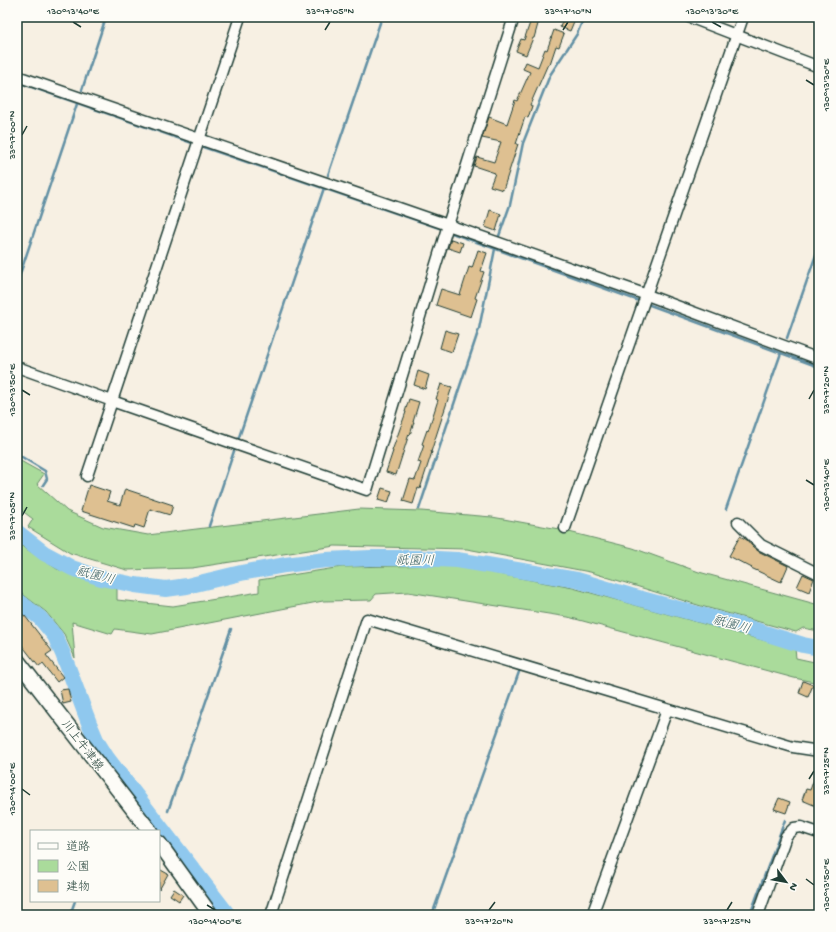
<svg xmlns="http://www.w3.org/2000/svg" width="836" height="932" font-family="'Gochi Hand','Klee One',sans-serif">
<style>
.green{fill:#aadb9b;stroke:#648c68}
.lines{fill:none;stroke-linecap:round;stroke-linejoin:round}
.stream{stroke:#6290a4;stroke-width:2.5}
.river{stroke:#8fc8ee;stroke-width:16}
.building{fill:#dec091;stroke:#1f3d34}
.street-casing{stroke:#1f3d34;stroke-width:13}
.secondary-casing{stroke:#1f3d34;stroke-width:17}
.street{stroke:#fdfcf7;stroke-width:10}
.secondary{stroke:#fdfcf7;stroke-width:14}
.ticks{fill:none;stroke:#1f3d34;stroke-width:1.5}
.labels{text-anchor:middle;stroke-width:3;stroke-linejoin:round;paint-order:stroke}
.street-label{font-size:12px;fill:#1f3d34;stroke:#fdfcf7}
.water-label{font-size:13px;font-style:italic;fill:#3b6062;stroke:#fdfcf7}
.neatline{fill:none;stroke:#1f3d34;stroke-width:1.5}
.ticks-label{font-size:10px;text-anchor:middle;fill:#1f3d34}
</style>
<rect width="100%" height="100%" fill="#f7f0e3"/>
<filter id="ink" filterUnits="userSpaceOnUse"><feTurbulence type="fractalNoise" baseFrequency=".025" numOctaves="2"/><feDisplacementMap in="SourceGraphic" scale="8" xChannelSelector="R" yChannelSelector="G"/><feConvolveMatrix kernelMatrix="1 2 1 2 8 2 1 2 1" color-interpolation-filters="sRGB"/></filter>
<g filter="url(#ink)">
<g class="green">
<polygon points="17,459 44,474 37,484 67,511 103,527 148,535 359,509 421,511 492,517 559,529 569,532 633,548 699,572 819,605 819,631 803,628 796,632 701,606 590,572 467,549 335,546 192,568 127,570 70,553 28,527 33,519 17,507"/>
<polygon points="17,543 57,569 117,589 117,600 173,606 259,592 259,580 342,567 450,565 573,588 795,649 796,658 819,663 819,683 794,678 568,617 408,592 376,594 371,600 323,601 152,634 115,629 112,634 72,622 75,658 64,634 46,612 25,596 17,588"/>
</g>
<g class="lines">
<g class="stream">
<polyline points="17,82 195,144"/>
<polyline points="82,90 106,17"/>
<polyline points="200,146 445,230"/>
<polyline points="328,175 382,17"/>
<polyline points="449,232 642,302"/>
<polyline points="499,236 510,205 523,143 550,75 577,34 584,17"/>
<polyline points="17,283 77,104"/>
<polyline points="647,304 819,367"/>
<polyline points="787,338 819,246"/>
<polyline points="238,440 324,188"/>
<polyline points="17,454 45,471 47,479 43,485"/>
<polyline points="419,509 479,329 495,249"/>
<polyline points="726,509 781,353"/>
<polyline points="209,526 234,451"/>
<polyline points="168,811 231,629"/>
<polyline points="70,915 75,901"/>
<polyline points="432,915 519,672"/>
<polyline points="750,915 785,820"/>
</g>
<g class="river">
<polyline points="17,532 44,553 72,568 101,578 135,585 166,589 187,586 241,573 285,565 326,560 370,558 417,558 457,560 577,580 631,596 749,628 803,645 819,648"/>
<polyline points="17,600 40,618 55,636 63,654 89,723 97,742 107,758 228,915"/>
</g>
</g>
<g class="building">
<polygon points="532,17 540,17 534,38 533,38 526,55 516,51 521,39 524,40"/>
<polygon points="564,17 570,17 575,19 570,31 560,27"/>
<polygon points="554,30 564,34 559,47 556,46 550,64 548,64 530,105 532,106 528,118 525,117 516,144 518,144 503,190 490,186 495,173 474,166 477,157 494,162 501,142 482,138 489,117 507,124 515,100 517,101 530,72 523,69 526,62 538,67 545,49 547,50"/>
<polygon points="490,210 501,214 496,231 485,227"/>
<polygon points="451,239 463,243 460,252 448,248"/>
<polygon points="478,250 487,253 481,271 484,272 475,298 477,299 471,317 436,305 441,289 460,295 469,267 472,268"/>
<polygon points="445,330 458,334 452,352 440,348"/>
<polygon points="418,371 429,375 425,389 414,385"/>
<polygon points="441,384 452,387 437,433 431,452 432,452 420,489 418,488 413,504 403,501 410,479 415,480 421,463 418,462 424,445 422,444 427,430 428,431 438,400 436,399"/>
<polygon points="409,399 419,402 413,422 414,422 410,435 409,434 396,475 386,472 393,451 392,451 406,412 405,412"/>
<polygon points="89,485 110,492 107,501 120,505 125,489 173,505 170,515 150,509 144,528 135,525 134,528 81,511"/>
<polygon points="382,488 392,491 388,503 378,500"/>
<polygon points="740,536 747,540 752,546 758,551 788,566 781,582 751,568 752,568 729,556"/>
<polygon points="803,574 814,579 809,592 797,587"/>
<polygon points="17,611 25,616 52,651 46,655 63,677 57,682 43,664 39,667 17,639"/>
<polygon points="803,681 813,685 808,697 799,693"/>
<polygon points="68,689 71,702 63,704 60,690"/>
<polygon points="818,769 819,770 819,798 816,806 802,800 806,789 810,790"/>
<polygon points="779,798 790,802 786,813 774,809"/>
<polygon points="159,869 168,874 159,890"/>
<polygon points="174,889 183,895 179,901 170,895"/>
</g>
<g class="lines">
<g class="street-casing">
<g id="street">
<polyline points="689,17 819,67"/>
<polyline points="17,76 448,225 647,295 819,359"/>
<polyline points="17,367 112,401 240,17"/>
<polyline points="87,476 112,401 367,490 448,225 514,17"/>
<polyline points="738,522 761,545 819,574"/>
<polyline points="565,528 743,17"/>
<polyline points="271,915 367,619 793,747 819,751"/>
<polyline points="592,915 667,710"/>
<polyline points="758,915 786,836 794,828 801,827 819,833"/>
</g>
</g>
<g class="secondary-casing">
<g id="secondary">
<polyline points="17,660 150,831"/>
<polyline points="159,843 211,915"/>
</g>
</g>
<use href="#street" class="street"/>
<use href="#secondary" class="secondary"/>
</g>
</g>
<path class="ticks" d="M73,22L81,27M712,22L721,27M325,30L330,22M563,30L568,22M806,80L814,85M22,135L27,126M22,390L30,395M809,399L814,390M806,480L814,485M22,516L27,507M809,779L814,771M22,789L30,795M806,879L814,885M207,905L215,910M489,910L495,902M727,910L732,902"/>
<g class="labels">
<g class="street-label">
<text transform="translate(83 745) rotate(52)" y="4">川上牛津線</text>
</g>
<g class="water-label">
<text transform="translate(415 559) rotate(1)" y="5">祇園川</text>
<text transform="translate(96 574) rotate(15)" y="5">祇園川</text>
<text transform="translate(732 623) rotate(16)" y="5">祇園川</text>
</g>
</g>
<rect width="836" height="932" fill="none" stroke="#fdfcf7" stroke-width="44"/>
<rect x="30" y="830" width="130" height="72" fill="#fdfcf7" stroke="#a4b0a9"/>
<rect x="38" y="843" width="20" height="6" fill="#fdfcf7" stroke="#a4b0a9"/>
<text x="66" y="850" font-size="12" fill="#1f3d34">道路</text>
<rect x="38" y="860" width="20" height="12" fill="#aadb9b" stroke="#a4b0a9"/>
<text x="66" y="870" font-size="12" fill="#1f3d34">公園</text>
<rect x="38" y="880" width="20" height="12" fill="#dec091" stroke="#a4b0a9"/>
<text x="66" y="890" font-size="12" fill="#1f3d34">建物</text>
<g transform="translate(786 882) rotate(122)" stroke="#fdfcf7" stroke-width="3" paint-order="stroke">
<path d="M0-3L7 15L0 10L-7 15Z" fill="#1f3d34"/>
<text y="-6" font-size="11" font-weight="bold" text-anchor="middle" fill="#1f3d34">N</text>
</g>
<rect x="22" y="22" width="792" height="888" class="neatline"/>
<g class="ticks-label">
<text x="73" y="14">130°13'40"E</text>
<text x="330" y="14">33°17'05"N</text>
<text x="568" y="14">33°17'10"N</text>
<text x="712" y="14">130°13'30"E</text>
<text transform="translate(825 85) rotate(-90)" y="4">130°13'30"E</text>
<text transform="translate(11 135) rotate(-90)" y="4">33°17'00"N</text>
<text transform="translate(11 390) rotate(-90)" y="4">130°13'50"E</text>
<text transform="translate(825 390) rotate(-90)" y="4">33°17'20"N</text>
<text transform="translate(825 485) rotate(-90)" y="4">130°13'40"E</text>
<text transform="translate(11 516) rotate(-90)" y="4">33°17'05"N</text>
<text transform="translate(825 771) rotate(-90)" y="4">33°17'25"N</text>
<text transform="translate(11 789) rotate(-90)" y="4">130°14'00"E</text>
<text transform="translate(825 885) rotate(-90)" y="4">130°13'50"E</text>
<text x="215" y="924">130°14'00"E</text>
<text x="489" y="924">33°17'20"N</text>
<text x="727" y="924">33°17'25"N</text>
</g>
</svg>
